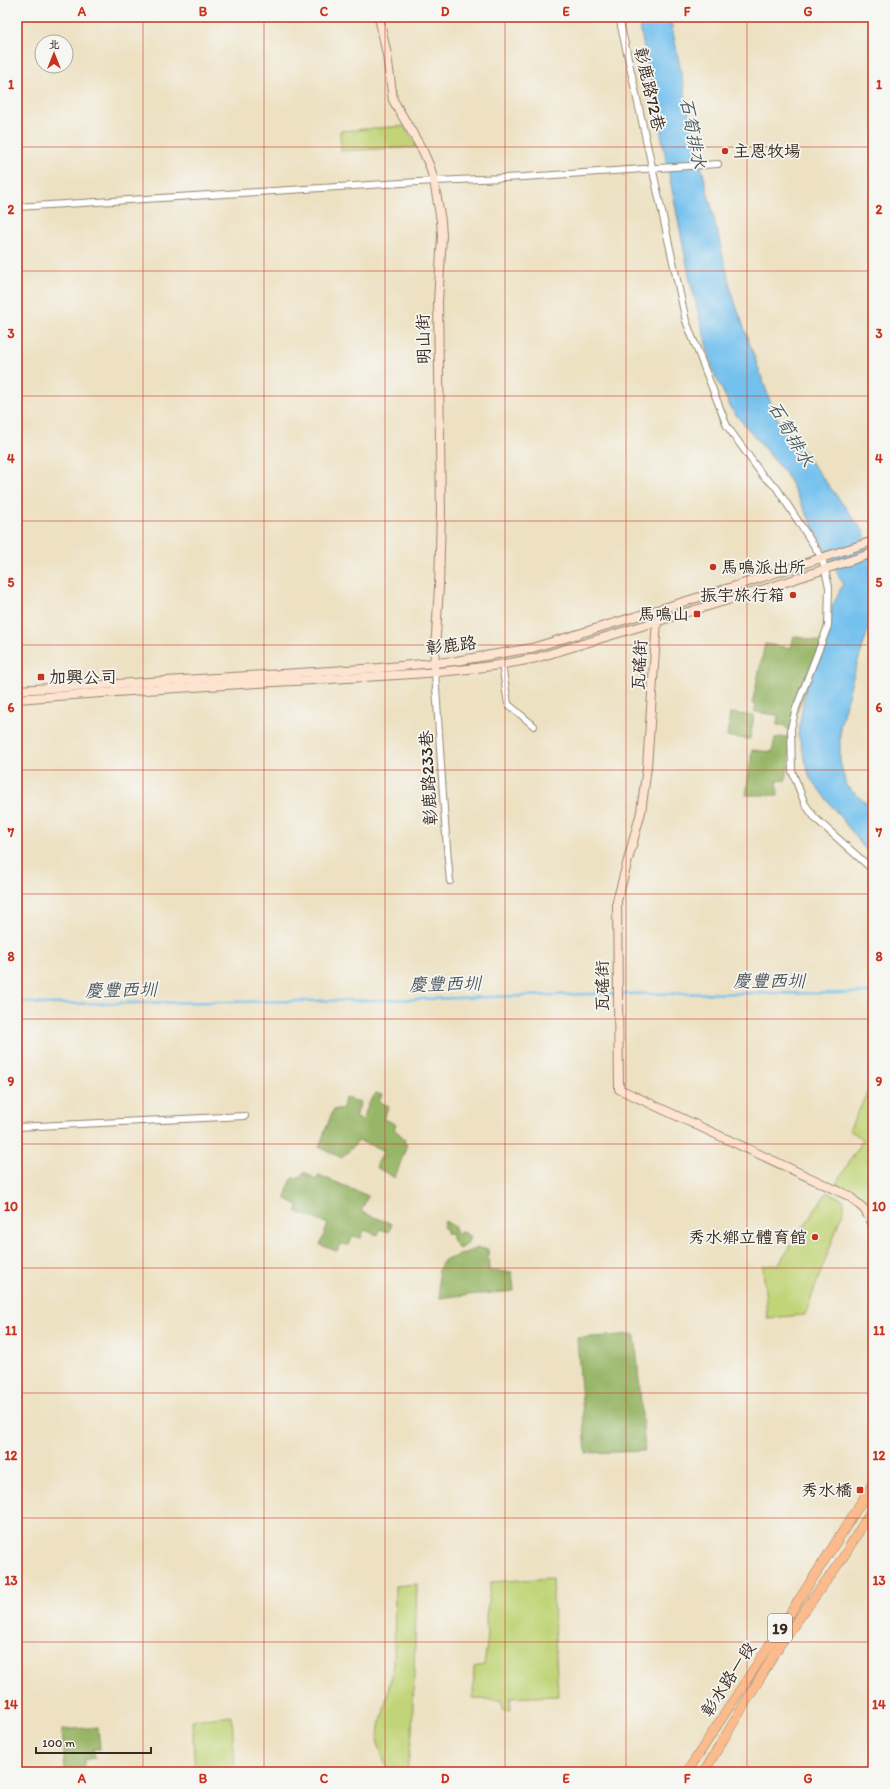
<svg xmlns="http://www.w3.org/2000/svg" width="890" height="1789" font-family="Itim,'LXGW WenKai TC',sans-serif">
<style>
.green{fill:#c1d477;stroke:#7e7f4a}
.forest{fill:#98b668;stroke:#6a7043}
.water{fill:#74c1ee;stroke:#587686}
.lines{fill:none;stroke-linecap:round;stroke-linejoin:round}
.stream{stroke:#74c1ee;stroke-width:2.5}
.street-casing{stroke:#948670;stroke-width:8}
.secondary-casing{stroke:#948670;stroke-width:10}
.primary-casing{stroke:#948670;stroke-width:10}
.street{stroke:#fff;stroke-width:6}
.secondary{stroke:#fde4d1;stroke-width:8}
.primary{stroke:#fbbb8d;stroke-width:9}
.grid{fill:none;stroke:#c8321e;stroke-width:1;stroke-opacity:0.55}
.poi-dot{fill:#c8321e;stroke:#f6f6f2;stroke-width:1.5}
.labels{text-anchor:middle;stroke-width:3.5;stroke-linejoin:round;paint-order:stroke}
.shield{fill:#f6f6f2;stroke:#73675e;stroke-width:1}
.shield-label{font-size:16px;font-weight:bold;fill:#3b2a1e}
.street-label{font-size:17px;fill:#3b2a1e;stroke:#f6f6f2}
.poi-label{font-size:17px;fill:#3b2a1e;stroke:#f6f6f2;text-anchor:end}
.water-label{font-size:18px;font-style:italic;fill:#4c575c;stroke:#f6f6f2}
.neatline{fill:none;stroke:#c8321e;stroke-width:1.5}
.grid-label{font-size:13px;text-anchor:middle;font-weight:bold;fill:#c8321e}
</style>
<rect width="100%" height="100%" fill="#f6f6f2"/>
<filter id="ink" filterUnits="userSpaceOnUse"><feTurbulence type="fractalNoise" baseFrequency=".025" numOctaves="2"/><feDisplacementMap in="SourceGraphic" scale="8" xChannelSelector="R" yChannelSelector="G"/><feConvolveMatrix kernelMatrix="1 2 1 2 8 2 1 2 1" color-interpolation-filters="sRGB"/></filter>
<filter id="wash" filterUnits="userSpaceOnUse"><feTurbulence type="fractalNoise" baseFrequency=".012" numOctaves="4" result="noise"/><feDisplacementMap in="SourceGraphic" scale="16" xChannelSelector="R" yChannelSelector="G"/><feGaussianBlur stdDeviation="0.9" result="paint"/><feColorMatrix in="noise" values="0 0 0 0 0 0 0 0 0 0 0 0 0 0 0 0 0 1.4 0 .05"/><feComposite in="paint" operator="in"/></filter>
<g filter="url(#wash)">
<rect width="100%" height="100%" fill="#ede1c2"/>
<g class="green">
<polygon points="404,126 417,147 341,151 340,131"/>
<polygon points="873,1081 873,1219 865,1205 836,1184 863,1139 849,1130"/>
<polygon points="827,1192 844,1200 844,1209 805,1315 767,1318 763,1266 778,1265"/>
<polygon points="552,1578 558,1696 510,1698 511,1710 506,1711 503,1709 502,1700 473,1699 474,1667 484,1665 487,1644 486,1617 491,1582"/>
<polygon points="417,1584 412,1734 407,1772 389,1772 387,1770 377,1740 394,1665 395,1586"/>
<polygon points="232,1716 235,1772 195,1772 192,1720"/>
</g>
<g class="forest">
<polygon points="794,636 822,642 790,732 784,725 777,725 778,715 754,712 756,704 752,704 765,644 791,648"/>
<polygon points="730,713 754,716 750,739 727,737"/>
<polygon points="789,736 790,755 786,780 777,781 778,795 746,795 752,750 772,752 775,738"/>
<polygon points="376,1093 382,1095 379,1102 389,1106 383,1119 396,1124 394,1129 405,1139 404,1143 407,1144 395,1178 376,1167 384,1150 359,1141 342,1158 319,1147 333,1110 343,1108 345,1098 361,1102 355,1118 363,1120 368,1105"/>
<polygon points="305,1172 316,1180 319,1175 368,1196 361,1212 392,1224 389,1232 380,1229 378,1235 364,1230 361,1238 353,1236 349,1245 340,1244 337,1251 320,1245 328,1224 297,1212 298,1205 286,1199 287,1191 292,1178 300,1178"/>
<polygon points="445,1221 455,1227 455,1233 464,1232 470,1237 467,1244 459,1249 452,1239 452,1235 446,1233 447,1230 443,1227"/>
<path d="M478,1248L488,1249L489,1271L512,1272L514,1291C489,1294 465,1294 440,1298L438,1271L443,1261Z"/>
<polygon points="635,1334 645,1451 586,1453 577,1338"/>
<polygon points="98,1727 100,1749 93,1749 95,1758 84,1760 84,1772 65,1772 62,1730"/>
</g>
<polygon class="water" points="638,17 670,17 691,123 732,294 775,415 864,532 873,570 873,614 853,677 840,726 840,761 846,786 873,809 873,859 810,778 798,734 807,681 813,660 829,634 832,607 843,584 786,474 732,410 713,371 690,280"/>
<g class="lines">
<polyline class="stream" points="17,1001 43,1004 388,1000 586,994 873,993"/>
</g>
</g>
<g filter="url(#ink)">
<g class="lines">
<g class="street-casing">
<g id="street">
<polyline points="619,17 686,321 727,426 763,476 776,487 822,558 829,587 828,626 796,708 791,728 792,771 805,804 815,818 873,870"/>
<polyline points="17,207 434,181 524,177 718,164"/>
<polyline points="502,664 508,704 534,726"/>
<path d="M435,673C440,742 443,811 450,881"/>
<polyline points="17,1127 245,1116"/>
</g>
</g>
<g class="secondary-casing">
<g id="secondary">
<polyline points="379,17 387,55 393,100 423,151 430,167 434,181 441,221 442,236 438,302 441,511 439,587 434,667"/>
<polyline points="659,618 657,621 647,767 641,812 617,901 619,1089 849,1196 864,1209 873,1224"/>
<polyline points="17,690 379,668 456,661 532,648 739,585 873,541"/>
<path d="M17,699C116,692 214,685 313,680C387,675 463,674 536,658L771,587L873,553"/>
</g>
</g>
<g class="primary-casing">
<g id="primary">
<path d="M687,1772C749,1675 813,1581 873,1483"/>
<polyline points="704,1772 781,1643 842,1559 873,1508"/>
</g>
</g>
<use href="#street" class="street"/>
<use href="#secondary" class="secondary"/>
<use href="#primary" class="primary"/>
</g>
</g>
<path class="grid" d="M143,17V1772M264,17V1772M385,17V1772M505,17V1772M626,17V1772M747,17V1772M17,147H873M17,271H873M17,396H873M17,521H873M17,645H873M17,770H873M17,894H873M17,1019H873M17,1144H873M17,1268H873M17,1393H873M17,1518H873M17,1642H873"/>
<g class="poi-dot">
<circle cx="725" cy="151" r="4"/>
<circle cx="713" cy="567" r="4"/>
<circle cx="793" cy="595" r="4"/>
<rect x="693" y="610" width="8" height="8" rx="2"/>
<rect x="37" y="673" width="8" height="8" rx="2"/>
<circle cx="815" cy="1237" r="4"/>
<rect x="856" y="1486" width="8" height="8" rx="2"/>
</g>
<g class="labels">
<rect class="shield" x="768" y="1614" width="24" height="28" rx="3"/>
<g class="shield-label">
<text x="780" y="1634">19</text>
</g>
<g class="street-label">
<text transform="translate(650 89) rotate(77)" y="6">彰鹿路72巷</text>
<text transform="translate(423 339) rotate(-91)" y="6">明山街</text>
<text transform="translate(451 645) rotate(-7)" y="6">彰鹿路</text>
<text transform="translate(639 665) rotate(-87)" y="6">瓦磘街</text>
<text transform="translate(428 778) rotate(-93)" y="6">彰鹿路233巷</text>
<text transform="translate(602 986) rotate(-90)" y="6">瓦磘街</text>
<text transform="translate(728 1679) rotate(-57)" y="6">彰水路一段</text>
</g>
<g class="poi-label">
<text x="733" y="157" text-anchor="start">主恩牧場</text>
<text x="721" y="573" text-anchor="start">馬鳴派出所</text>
<text x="785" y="601">振宇旅行箱</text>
<text x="689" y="620">馬鳴山</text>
<text x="49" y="683" text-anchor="start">加興公司</text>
<text x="807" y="1243">秀水鄉立體育館</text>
<text x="852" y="1496">秀水橋</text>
</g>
<g class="water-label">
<text transform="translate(693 133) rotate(79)" y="6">石筍排水</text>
<text transform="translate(791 434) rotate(60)" y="6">石筍排水</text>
<text x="769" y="987">慶豐西圳</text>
<text transform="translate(445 984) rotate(-1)" y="6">慶豐西圳</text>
<text transform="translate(121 990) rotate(-1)" y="6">慶豐西圳</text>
</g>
</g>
<rect width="890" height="1789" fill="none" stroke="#f6f6f2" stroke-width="44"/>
<g transform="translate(54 54)"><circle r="19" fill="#f6f6f2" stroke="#aba49d"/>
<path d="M0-3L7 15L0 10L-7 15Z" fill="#c8321e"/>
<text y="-6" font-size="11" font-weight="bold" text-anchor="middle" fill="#3b2a1e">北</text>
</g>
<path d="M36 1747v6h115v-6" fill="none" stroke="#3b2a1e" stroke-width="2"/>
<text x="42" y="1747" font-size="12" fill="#3b2a1e" stroke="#f6f6f2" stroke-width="3" paint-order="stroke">100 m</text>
<rect x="22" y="22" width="846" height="1745" class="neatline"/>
<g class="grid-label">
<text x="82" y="16">A</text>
<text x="203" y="16">B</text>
<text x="324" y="16">C</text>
<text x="445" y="16">D</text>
<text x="566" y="16">E</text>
<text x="687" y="16">F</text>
<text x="808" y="16">G</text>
<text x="11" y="89">1</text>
<text x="879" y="89">1</text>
<text x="11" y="214">2</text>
<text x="879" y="214">2</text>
<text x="11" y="338">3</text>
<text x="879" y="338">3</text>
<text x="11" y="463">4</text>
<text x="879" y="463">4</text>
<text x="11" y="587">5</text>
<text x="879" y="587">5</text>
<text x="11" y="712">6</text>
<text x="879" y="712">6</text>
<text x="11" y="837">7</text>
<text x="879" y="837">7</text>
<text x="11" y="961">8</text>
<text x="879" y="961">8</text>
<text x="11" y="1086">9</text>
<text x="879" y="1086">9</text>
<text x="11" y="1211">10</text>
<text x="879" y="1211">10</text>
<text x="11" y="1335">11</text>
<text x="879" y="1335">11</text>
<text x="11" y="1460">12</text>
<text x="879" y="1460">12</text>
<text x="11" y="1585">13</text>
<text x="879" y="1585">13</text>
<text x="11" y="1709">14</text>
<text x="879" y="1709">14</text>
<text x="82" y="1783">A</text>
<text x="203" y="1783">B</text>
<text x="324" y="1783">C</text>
<text x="445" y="1783">D</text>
<text x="566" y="1783">E</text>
<text x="687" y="1783">F</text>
<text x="808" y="1783">G</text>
</g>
</svg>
